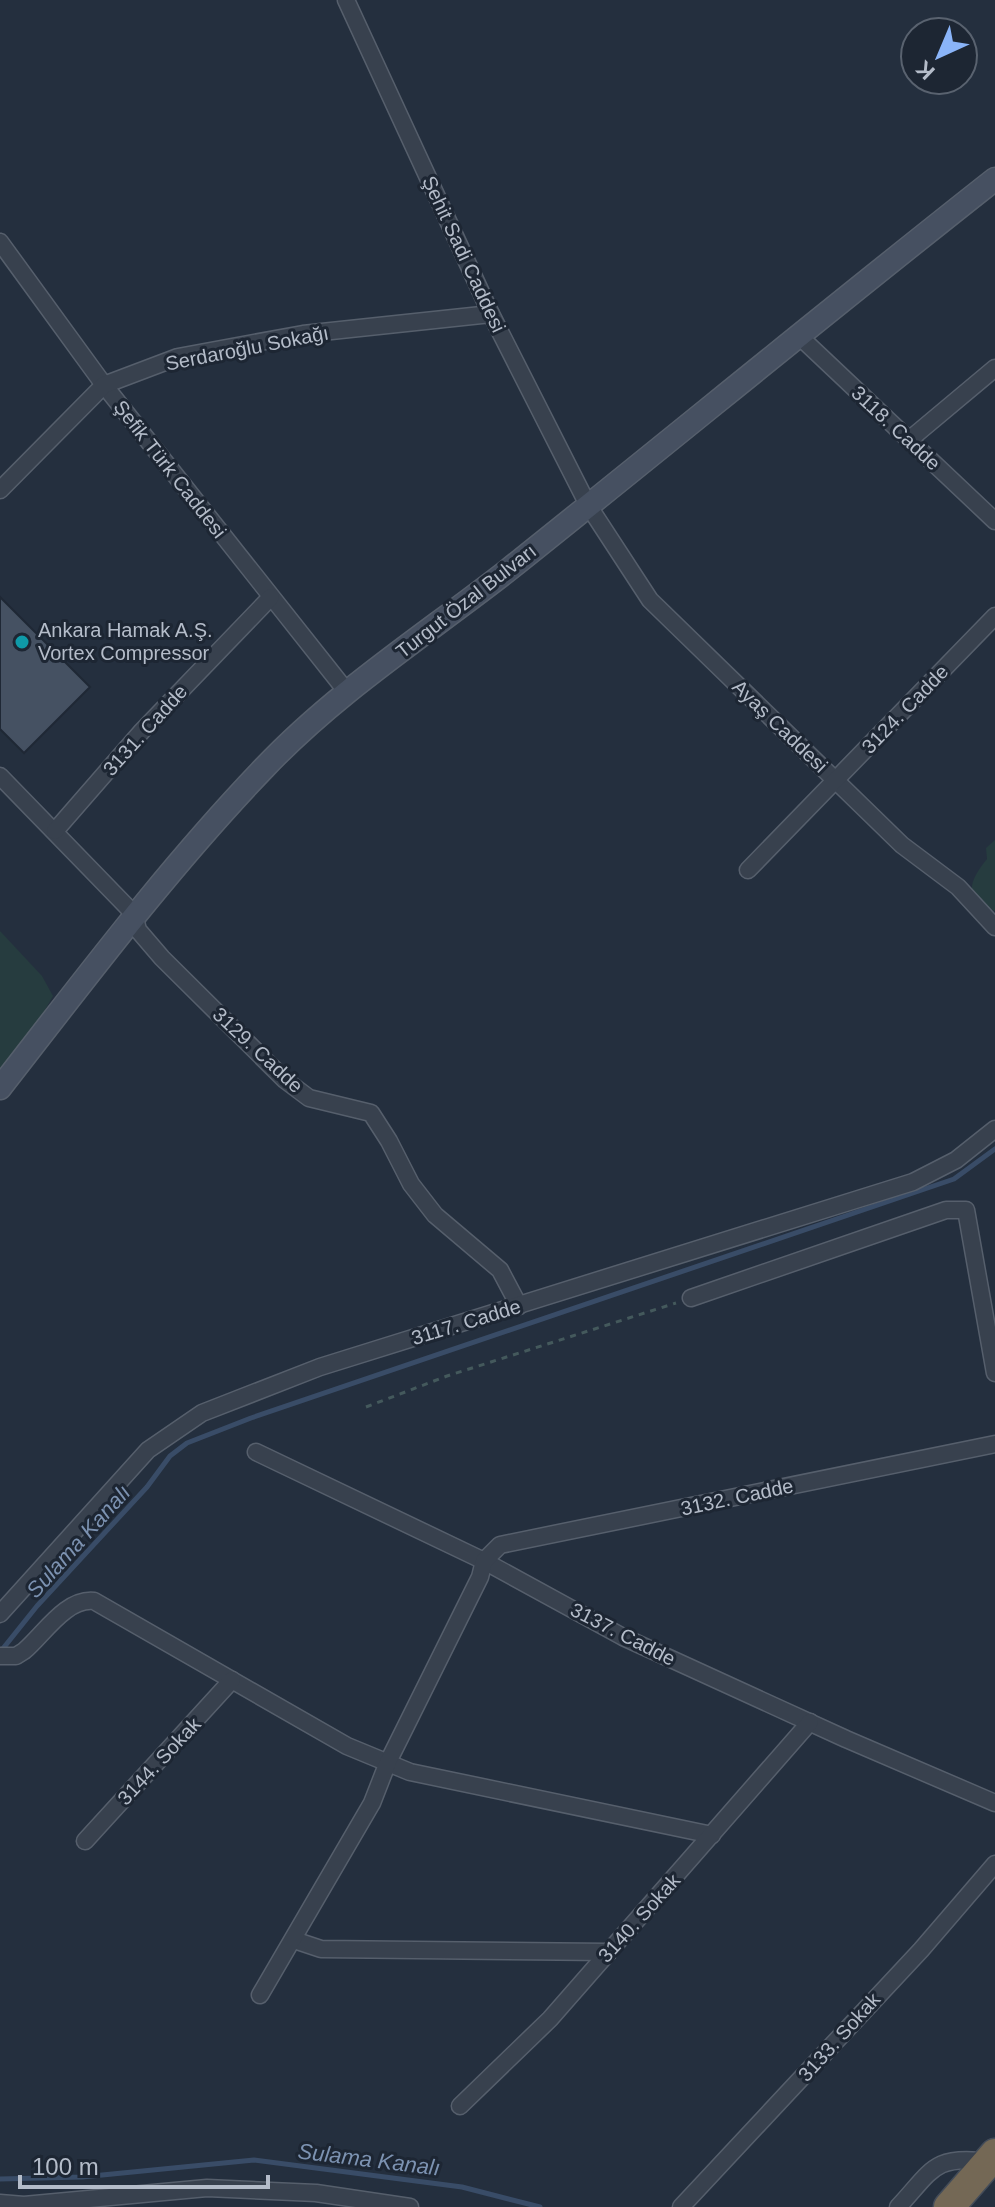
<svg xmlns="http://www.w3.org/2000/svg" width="995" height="2207" font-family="Helvetica,sans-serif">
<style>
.green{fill:#263c3f}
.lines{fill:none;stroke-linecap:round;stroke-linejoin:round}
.stream{stroke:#394c67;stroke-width:5}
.building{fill:#455162;stroke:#1f2835;stroke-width:2}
.street-casing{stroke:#565f6c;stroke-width:19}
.secondary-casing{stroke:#565f6c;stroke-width:25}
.highway-casing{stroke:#434c59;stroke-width:33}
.path{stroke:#44595c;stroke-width:3;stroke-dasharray:6 6;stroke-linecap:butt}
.street{stroke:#38414e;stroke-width:16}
.secondary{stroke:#465061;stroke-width:22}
.highway{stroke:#746855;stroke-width:30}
.culture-dot{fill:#0f9aa8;stroke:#1d2633;stroke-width:3}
.labels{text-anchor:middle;stroke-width:6;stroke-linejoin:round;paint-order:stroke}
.street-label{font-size:20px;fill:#b4bcc9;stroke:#1d2633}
.poi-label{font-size:20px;fill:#b4bcc9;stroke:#1d2633;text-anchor:start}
.water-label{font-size:22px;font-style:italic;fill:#7c92b1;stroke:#1d2633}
</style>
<rect width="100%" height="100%" fill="#242f3e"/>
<g class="green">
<path d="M995,840V911C962,899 969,881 987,859L986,848Z"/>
<polygon points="0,931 42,976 53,996 34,1029 0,1070"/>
</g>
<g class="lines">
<g class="stream">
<polyline points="1,1651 37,1606 147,1487 170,1456 187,1443 251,1418 954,1179 995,1149"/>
<polyline points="0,2179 82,2177 254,2160 462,2187 540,2207"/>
</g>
</g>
<polygon class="building" points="0,597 90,687 24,753 0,729"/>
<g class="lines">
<g class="street-casing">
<g id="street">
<polyline points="346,0 491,314 588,505 650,600 902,845 958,887 995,927"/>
<polyline points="0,242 104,385 347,692"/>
<polyline points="798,335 995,521"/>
<polyline points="909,440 995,368"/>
<polyline points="0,490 104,385 178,357 303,334 491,314"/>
<polyline points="0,776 134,914 138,930 162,958 285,1080 309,1098 371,1113 389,1141 411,1184 435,1215 500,1270 519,1306"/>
<polyline points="55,831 142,731 271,597"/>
<polyline points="748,870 995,616"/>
<polyline points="691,1298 946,1210 966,1210 995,1373"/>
<polyline points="256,1452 484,1561 623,1637 846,1739 995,1803"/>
<polyline points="0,1614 148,1450 202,1413 320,1367 913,1182 956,1160 995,1129"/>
<path d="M0,1656H16L24,1651C44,1634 66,1598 94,1601L347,1746L410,1772L712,1835"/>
<polyline points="85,1841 232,1680"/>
<polyline points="294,1940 321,1949 609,1952"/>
<polyline points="260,1995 372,1803 388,1762 480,1577 484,1561 500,1545 995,1444"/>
<polyline points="460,2106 550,2019 810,1722"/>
<polyline points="0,2203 24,2205 207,2188 316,2193 410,2207"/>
<polyline points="681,2207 921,1950 995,1864"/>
<path d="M898,2207C932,2171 933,2154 989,2162"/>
</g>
</g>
<g class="secondary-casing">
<path id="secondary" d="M0,1088C85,979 168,868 264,768C336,692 425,635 507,571C670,441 831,308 995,179"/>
</g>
<g class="highway-casing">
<polyline id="highway" points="949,2207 995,2154"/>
</g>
<polyline class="path" points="366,1407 447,1376 676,1303"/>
<use href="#street" class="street"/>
<use href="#secondary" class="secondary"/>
<use href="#highway" class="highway"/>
</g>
<circle class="culture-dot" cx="22" cy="642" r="8"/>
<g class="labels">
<g class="street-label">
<text transform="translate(464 254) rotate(65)" y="7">Şehit Sadi Caddesi</text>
<text transform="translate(247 348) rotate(-11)" y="7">Serdaroğlu Sokağı</text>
<text transform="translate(896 428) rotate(43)" y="7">3118. Cadde</text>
<text transform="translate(170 469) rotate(52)" y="7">Şefik Türk Caddesi</text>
<text transform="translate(466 601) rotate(-38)" y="7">Turgut Özal Bulvarı</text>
<text transform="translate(905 709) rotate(-46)" y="7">3124. Cadde</text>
<text transform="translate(780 726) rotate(44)" y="7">Ayaş Caddesi</text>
<text transform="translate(145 730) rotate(-48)" y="7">3131. Cadde</text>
<text transform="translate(258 1050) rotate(43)" y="7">3129. Cadde</text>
<text transform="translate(466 1322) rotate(-17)" y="7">3117. Cadde</text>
<text transform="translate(737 1497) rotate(-12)" y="7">3132. Cadde</text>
<text transform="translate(623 1634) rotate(27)" y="7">3137. Cadde</text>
<text transform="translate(159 1761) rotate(-47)" y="7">3144. Sokak</text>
<text transform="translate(639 1918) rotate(-48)" y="7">3140. Sokak</text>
<text transform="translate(839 2037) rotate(-48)" y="7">3133. Sokak</text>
</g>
<g class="poi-label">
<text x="38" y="637">Ankara Hamak A.Ş.<tspan x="38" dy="23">Vortex Compressor</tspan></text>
</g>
<g class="water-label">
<text transform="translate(78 1541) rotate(-48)" y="8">Sulama Kanalı</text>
<text transform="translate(369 2159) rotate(7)" y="8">Sulama Kanalı</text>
</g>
</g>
<g transform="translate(939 56) rotate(224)"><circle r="38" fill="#1d2633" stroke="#59626f" stroke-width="2"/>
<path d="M0-6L14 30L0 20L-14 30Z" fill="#8ab4f8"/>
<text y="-12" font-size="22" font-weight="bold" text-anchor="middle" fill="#b4bcc9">K</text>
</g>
<path d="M20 2175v12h248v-12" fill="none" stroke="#b4bcc9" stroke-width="4"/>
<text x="32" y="2175" font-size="24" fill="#b4bcc9" stroke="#1d2633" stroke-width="6" paint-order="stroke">100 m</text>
</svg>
